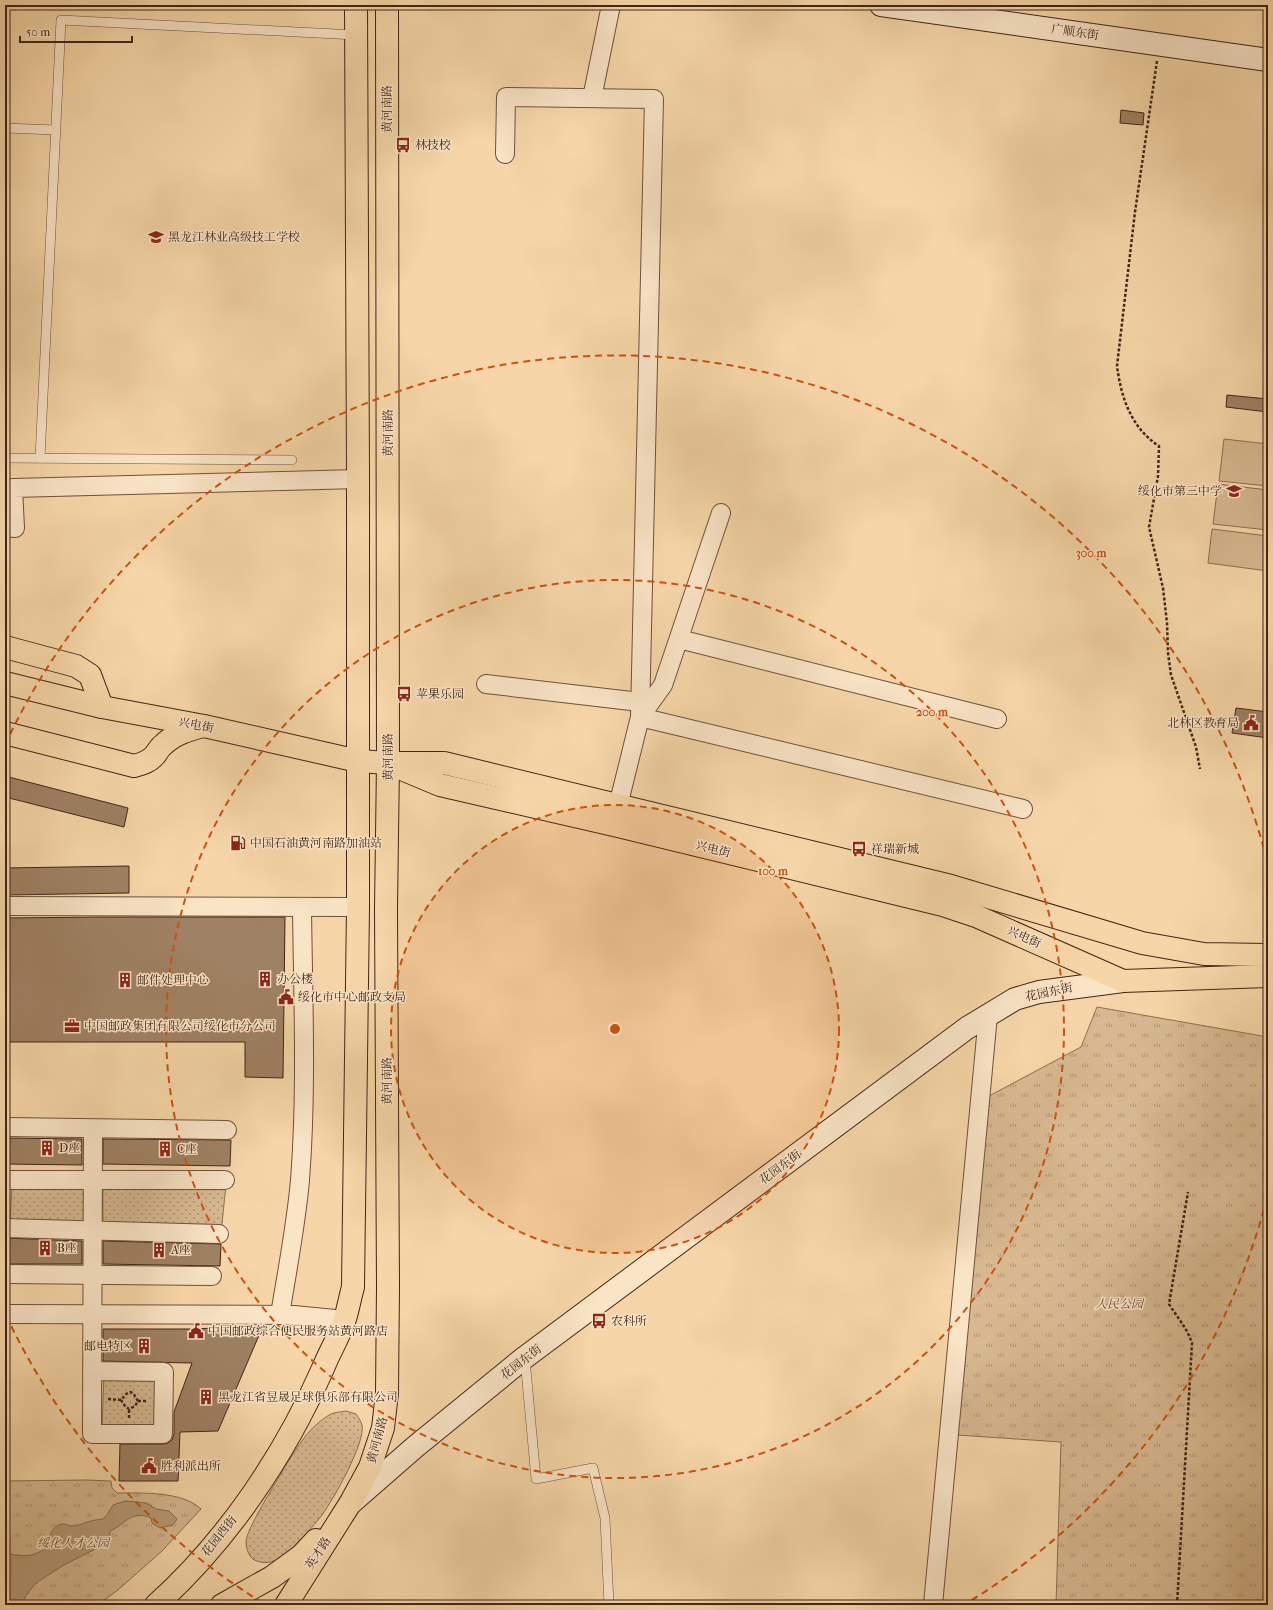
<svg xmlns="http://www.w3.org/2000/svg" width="1273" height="1610" font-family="'IM FELL French Canon','Noto Serif SC',serif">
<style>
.grass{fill:url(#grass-dots);stroke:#8c6e54}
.park{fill:url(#park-tufts);stroke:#8c6e54}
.garden{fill:#d7b890;stroke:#8c6e54}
.water{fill:#b89a77;stroke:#886b51}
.building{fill:#9f8163;stroke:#412519}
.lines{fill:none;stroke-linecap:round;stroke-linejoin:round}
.service-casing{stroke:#6e513d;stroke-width:10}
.minor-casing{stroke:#6e513d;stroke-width:20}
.secondary-casing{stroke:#412519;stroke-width:24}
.primary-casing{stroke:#412519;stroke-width:24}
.path{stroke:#412519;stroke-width:2.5;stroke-dasharray:3 2;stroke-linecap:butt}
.service{stroke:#f9e4c6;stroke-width:9}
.minor{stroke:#f9e4c6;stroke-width:18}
.secondary{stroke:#f9e4c6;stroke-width:22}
.primary{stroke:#f6d6a8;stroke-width:22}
.ring{fill:none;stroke:#cf510e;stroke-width:2;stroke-dasharray:7 5}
.labels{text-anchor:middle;stroke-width:3;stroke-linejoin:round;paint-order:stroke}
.street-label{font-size:12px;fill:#412519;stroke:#f9e4c6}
.poi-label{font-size:12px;fill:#412519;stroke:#f9e4c6;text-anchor:start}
.park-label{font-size:12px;font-style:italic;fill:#664a37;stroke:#f9e4c6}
.centre{fill:#cf510e;stroke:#f9e4c6;stroke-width:2}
.ring-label{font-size:12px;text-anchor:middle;font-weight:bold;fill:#cf510e;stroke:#f9e4c6;stroke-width:3;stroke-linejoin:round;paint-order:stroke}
</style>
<defs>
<pattern id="grass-dots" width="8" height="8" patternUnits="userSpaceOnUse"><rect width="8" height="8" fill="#d7b890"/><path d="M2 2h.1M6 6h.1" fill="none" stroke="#b09575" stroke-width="1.8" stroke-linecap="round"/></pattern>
<pattern id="park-tufts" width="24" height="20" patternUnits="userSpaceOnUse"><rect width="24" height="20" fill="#d7b890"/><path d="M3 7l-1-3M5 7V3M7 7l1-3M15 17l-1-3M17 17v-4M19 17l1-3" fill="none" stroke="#b09575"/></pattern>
</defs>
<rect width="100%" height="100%" fill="#f6d6a8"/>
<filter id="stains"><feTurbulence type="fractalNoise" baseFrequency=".005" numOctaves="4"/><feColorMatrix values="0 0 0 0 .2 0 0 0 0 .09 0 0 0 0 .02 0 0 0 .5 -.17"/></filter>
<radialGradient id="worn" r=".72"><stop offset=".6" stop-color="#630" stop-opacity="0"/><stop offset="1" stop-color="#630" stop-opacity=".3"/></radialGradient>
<g class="grass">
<polygon points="12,1184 86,1185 87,1227 10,1225"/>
<polygon points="103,1185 226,1185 221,1233 103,1231"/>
<polygon points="104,1374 156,1374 155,1428 102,1428"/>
<path d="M346,1411L356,1414C358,1417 361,1421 362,1425C366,1442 333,1500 322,1515C315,1524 294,1549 285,1555C276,1561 267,1565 257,1561C249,1559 246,1549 246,1541C247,1529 272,1489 279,1477C293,1454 307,1427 331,1414C335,1412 341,1412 346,1411Z"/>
</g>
<g class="park">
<polygon points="1097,1007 1268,1037 1268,1605 1056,1605 1061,1442 957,1435 989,1096 1081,1047"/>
<path d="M87,1480L111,1481L112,1488L117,1493C142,1493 182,1491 201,1509L162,1551L119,1589L98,1605H5V1481Z"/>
</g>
<g class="garden">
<polygon points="1224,439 1268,444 1268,486 1219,481"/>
<polygon points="1218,484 1268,490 1268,530 1213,524"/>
<polygon points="1212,529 1268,536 1268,571 1208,563"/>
</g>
<path class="water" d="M125,1501L146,1503L156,1509L169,1511L177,1519L173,1525L160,1528L152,1523L151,1518C131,1509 125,1525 110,1531V1539L107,1543L64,1565L39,1581L33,1586L20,1605H5V1552C16,1557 37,1558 45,1547C49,1540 50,1530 57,1526C62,1522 67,1525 72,1526C80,1526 87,1521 96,1520C99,1519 102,1520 104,1518C108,1515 110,1509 113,1505Z"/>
<g class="building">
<polygon points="1121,110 1144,113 1143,125 1120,123"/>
<polygon points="1227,395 1268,399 1268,412 1226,407"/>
<polygon points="1236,708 1268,712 1268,738 1232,733"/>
<polygon points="5,776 128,808 124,827 5,797"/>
<polygon points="129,866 129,893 5,895 5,868"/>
<polygon points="104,917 285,917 283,1078 245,1077 245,1042 5,1042 5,918"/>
<polygon points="5,1138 82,1139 82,1165 5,1164"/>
<polygon points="103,1139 231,1140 230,1166 103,1164"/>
<polygon points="5,1238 82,1241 82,1264 5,1264"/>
<polygon points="103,1241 221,1244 220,1266 103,1264"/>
<polygon points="263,1326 218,1431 180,1432 178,1481 119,1481 120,1444 163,1444 168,1443 172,1440 174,1434 174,1412 192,1363 103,1361 103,1329 192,1329"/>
</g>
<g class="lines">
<g class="service-casing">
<g id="service">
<polyline points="5,128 55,130"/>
<polyline points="5,458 292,460"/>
<polyline points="40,458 61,20 356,35"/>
<polyline points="525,1359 536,1479 593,1468 605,1518 609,1605"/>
</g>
</g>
<g class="minor-casing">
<g id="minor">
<polyline points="592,98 611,5"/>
<polyline points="505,154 506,97 654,99 640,717 618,806"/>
<polyline points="721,513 663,685 640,717 1023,809"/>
<polyline points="5,527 15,528 13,488 358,479"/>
<polyline points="679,639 997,719"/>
<polyline points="486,684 640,702"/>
<polyline points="5,906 358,907"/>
<polyline points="5,1127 227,1130"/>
<polyline points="8,1180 225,1180"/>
<polyline points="5,1228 219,1234"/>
<polyline points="5,1274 212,1276"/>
<polyline points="5,1314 294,1315 345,1320"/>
<path d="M280,1315C287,1271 296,1226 300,1180C307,1090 303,998 302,907"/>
<path d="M92,1371L164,1372L163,1434H92C92,1332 93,1230 93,1129"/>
<polyline points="933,1605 988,1015"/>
</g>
</g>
<g class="secondary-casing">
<g id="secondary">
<polyline points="881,5 1268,60"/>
<polyline points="352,1502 415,1447 524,1358 967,1028 1015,999 1039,992 1123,981"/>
</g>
</g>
<g class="primary-casing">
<g id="primary">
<polyline points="5,647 76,666 90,675 102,707"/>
<polyline points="5,683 102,707 204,726 358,761 388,763 444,763 951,886 1142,943 1204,954 1268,955"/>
<path d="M5,733L134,766C142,764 149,762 155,755C158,751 160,747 163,745C174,734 188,730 203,726"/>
<polyline points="397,767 440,785 614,825 943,905 976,916 1123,981 1268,976"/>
<path d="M156,1605C228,1540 285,1455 324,1366C330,1351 340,1335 345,1319C348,1309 350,1298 353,1287L358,907V479L356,5"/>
<polyline points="222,1605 272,1577 301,1556 316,1540"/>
<polyline points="286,1605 351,1502 370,1467 383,1428 387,1393 388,1287 386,908 388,763 387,5"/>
</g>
</g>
<g class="path">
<path d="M1157,61L1135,212L1117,366C1121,397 1131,428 1159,446L1158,476L1149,527L1163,588L1167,623L1168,653L1171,675L1196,747L1200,769"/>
<polyline points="108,1399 121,1400 126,1394 130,1392 133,1393 138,1401 135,1406 129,1409 125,1406 121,1400"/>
<polyline points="138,1401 148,1401"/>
<polyline points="129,1418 129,1409"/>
<path d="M1177,1605L1192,1343C1187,1328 1177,1317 1169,1304L1188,1192"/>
</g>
<use href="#service" class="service"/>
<use href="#minor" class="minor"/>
<use href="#secondary" class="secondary"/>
<use href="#primary" class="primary"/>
</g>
<circle cx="615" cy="1029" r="224" fill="#cf510e" fill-opacity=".12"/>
<g class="ring">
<circle cx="615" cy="1029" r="224"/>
<circle cx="615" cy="1029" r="449"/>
<path d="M1267 1198A673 673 0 0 1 967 1603M263 1603A673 673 0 0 1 5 1313M5 745A673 673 0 0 1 1267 860"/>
</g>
<defs>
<g id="bus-bare" transform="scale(1.2)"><path d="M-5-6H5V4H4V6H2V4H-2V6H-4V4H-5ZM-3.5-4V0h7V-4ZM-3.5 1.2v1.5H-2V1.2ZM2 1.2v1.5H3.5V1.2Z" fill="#8f2418" stroke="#f9e4c6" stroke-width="2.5" paint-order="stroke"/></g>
<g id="school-bare" transform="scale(1.2)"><path d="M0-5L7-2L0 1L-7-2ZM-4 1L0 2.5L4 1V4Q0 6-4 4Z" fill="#8f2418" stroke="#f9e4c6" stroke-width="2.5" paint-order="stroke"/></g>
<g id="civic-bare" transform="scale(1.2)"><path d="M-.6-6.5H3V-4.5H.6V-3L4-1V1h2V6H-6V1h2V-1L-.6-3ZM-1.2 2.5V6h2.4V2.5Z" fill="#8f2418" stroke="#f9e4c6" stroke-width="2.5" paint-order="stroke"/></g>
<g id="fuel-bare" transform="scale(1.2)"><path d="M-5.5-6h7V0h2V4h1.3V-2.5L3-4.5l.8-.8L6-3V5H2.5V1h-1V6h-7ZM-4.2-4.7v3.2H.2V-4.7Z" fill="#8f2418" stroke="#f9e4c6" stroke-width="2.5" paint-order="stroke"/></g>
<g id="building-bare" transform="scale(1.2)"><path d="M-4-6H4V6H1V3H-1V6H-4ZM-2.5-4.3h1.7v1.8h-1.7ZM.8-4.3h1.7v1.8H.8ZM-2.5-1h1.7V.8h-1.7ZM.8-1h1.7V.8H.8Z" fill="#8f2418" stroke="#f9e4c6" stroke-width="2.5" paint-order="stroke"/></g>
<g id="office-bare" transform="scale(1.2)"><path d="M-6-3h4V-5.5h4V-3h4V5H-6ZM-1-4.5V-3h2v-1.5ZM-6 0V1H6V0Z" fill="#8f2418" stroke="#f9e4c6" stroke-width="2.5" paint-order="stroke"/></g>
</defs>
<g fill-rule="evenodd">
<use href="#bus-bare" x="403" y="145"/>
<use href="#school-bare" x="156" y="237"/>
<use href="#school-bare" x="1234" y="491"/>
<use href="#bus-bare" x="404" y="694"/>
<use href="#civic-bare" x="1251" y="723"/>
<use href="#fuel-bare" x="238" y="843"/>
<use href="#bus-bare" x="859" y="849"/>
<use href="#building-bare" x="265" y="979"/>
<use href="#building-bare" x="125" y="980"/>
<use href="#civic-bare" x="286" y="997"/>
<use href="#office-bare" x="72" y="1026"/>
<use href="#building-bare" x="47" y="1148"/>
<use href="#building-bare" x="165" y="1149"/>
<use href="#building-bare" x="45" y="1248"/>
<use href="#building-bare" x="159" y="1250"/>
<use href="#bus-bare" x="599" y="1321"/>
<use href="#civic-bare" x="196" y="1331"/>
<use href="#building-bare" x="144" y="1346"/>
<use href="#building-bare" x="206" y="1397"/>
<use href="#civic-bare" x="149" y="1466"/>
</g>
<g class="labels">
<g class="street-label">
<text transform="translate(1075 32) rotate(8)" y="4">广顺东街</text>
<text transform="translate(387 109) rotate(-90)" y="4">黄河南路</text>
<text transform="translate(388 433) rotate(-90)" y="4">黄河南路</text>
<text transform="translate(196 725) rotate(11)" y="4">兴电街</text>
<text transform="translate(388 757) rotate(-90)" y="4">黄河南路</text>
<text transform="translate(713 849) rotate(14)" y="4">兴电街</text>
<text transform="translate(1024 937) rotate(24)" y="4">兴电街</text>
<text transform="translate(1049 992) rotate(-12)" y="4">花园东街</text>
<text transform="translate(387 1081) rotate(-90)" y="4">黄河南路</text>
<text transform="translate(780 1167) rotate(-37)" y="4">花园东街</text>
<text transform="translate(521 1362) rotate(-38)" y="4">花园东街</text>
<text transform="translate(377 1440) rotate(-75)" y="4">黄河南路</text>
<text transform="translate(219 1536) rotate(-51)" y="4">花园西街</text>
<text transform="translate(318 1553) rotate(-57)" y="4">英才路</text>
</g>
<g class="poi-label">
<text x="415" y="149">林技校</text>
<text x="168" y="241">黑龙江林业高级技工学校</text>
<text x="1222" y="495" text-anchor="end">绥化市第三中学</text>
<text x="416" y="698">苹果乐园</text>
<text x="1239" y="727" text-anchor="end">北林区教育局</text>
<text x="250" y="847">中国石油黄河南路加油站</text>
<text x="871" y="853">祥瑞新城</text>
<text x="277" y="983">办公楼</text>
<text x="137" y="984">邮件处理中心</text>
<text x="298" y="1001">绥化市中心邮政支局</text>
<text x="84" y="1030">中国邮政集团有限公司绥化市分公司</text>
<text x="59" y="1152">D座</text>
<text x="177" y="1153">C座</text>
<text x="57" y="1252">B座</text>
<text x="171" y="1254">A座</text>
<text x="611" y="1325">农科所</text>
<text x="208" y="1335">中国邮政综合便民服务站黄河路店</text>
<text x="132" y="1350" text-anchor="end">邮电特区</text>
<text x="218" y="1401">黑龙江省昱晟足球俱乐部有限公司</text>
<text x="161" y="1470">胜利派出所</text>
</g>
<g class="park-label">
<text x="1119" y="1308">人民公园</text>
<text x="73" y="1547">绥化人才公园</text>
</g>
</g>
<circle cx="615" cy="1029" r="6" class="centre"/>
<g class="ring-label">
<text x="1091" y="557">300 m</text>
<text x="932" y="716">200 m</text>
<text x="773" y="875">100 m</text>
</g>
<rect width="1273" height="1610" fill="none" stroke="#f6d6a8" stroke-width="20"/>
<rect x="6" y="6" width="1261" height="1598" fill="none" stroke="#412519" stroke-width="2"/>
<rect x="10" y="10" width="1253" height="1590" fill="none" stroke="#412519"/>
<path d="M20 36v6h112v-6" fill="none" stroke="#412519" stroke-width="2"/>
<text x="26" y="36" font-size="12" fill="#412519" stroke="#f9e4c6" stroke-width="3" paint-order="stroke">50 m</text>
<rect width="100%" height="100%" filter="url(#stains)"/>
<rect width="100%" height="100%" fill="url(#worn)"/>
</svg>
